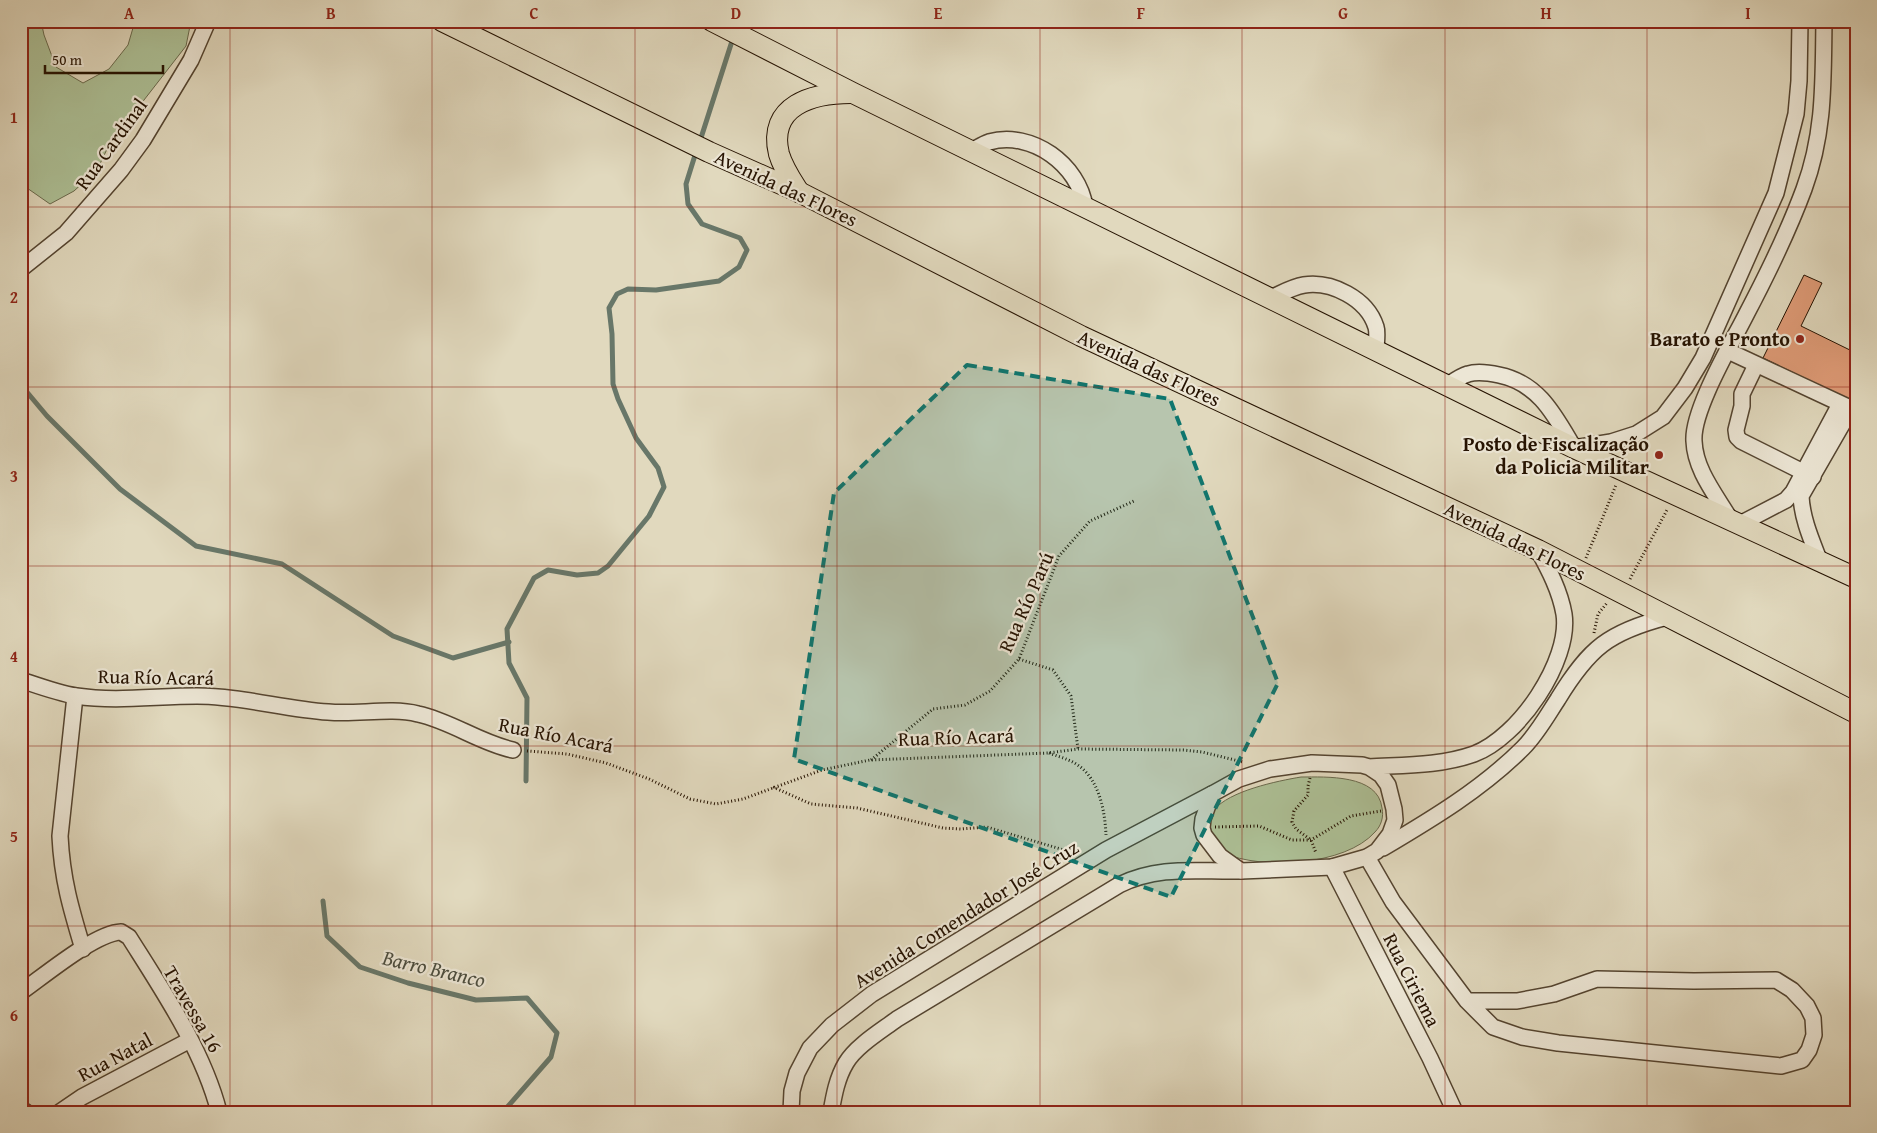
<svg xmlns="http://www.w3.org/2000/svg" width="1877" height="1133" font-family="'Gentium Book Plus',serif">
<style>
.green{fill:#adc096;stroke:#69694c}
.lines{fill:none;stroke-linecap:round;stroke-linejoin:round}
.stream{stroke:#687769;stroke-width:5}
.building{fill:#df9b77;stroke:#251201}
.minor-casing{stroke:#544430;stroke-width:18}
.major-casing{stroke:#251201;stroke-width:22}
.path{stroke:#251201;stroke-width:3;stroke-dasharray:1 2.5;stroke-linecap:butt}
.minor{stroke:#ece6d5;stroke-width:15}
.major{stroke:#e1d9be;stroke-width:20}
.marked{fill:#0f766e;fill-opacity:0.2;stroke:#0f766e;stroke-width:4;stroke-dasharray:10 6;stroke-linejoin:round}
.grid{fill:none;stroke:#8f2418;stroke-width:1;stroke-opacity:0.55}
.poi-dot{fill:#8f2418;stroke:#ece6d5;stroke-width:2}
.labels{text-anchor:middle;stroke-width:4.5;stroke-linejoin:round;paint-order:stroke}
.street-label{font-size:20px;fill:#251201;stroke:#ece6d5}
.poi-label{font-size:20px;font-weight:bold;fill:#251201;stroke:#ece6d5;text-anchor:end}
.water-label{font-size:21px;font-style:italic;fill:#4c4d3e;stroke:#ece6d5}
.neatline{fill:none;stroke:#8f2418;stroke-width:2}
.grid-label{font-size:16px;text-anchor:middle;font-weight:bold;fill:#8f2418}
</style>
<rect width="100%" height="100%" fill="#e1d9be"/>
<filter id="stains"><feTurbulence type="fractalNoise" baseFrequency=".004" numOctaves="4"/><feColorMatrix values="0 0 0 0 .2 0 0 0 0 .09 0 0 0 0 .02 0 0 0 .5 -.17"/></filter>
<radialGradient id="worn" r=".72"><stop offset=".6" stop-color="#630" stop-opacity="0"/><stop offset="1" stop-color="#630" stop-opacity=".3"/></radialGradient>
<g class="green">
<polygon points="21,21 41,21 44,35 56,67 83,83 109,69 128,45 135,21 191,21 186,46 109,145 97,170 74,191 50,204 27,188 21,177"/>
<path d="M1301,777C1326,777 1378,774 1382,808C1384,817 1381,826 1375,832C1345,866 1262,870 1223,853L1209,829C1210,822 1210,816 1214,810C1229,791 1277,781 1301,777Z"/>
</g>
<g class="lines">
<g class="stream">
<polyline points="700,141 733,38"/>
<polyline points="21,385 47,416 120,489 196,546 282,564 393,636 453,658 509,642"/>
<polyline points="526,781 527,698 509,663 507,629 534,578 548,570 577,575 598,573 608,566 649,516 664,487 658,468 636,438 618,399 613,384 612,334 609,308 617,294 628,289 656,290 719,281 739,267 747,250 740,238 702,224 688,204 686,184 696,152"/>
<polyline points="323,901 327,936 360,967 408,983 476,1000 527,998 557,1033 551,1057 503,1112"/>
</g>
</g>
<polygon class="building" points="1804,275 1822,283 1801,326 1856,353 1856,403 1763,358"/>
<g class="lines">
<g class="minor-casing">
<g id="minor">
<path d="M971,151C977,148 983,144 989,142C1032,130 1079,165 1085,207"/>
<polyline points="21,269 66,233 121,170 143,140 191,60 208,21"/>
<path d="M1271,298C1282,293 1292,287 1304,285C1331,281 1367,298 1376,327C1378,333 1376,343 1376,350"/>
<polyline points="1728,351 1848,407"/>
<polyline points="1756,365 1742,394 1742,406 1736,430 1737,437 1741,441 1813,477"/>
<path d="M1448,385C1454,381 1461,376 1468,374C1477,371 1490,373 1499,375C1539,383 1555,416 1574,448L1611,442L1636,434L1663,417L1685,388L1703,358L1776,193L1796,114L1799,81L1800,21"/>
<path d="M1730,519C1716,495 1695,470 1694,441C1692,410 1732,343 1747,313C1768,273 1788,232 1804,189C1825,132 1823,81 1824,21"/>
<polyline points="1740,524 1786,500 1793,492 1840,404"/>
<path d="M1820,562C1812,541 1802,519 1801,496L1851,409"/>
<path d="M21,680C39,686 58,693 76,696C116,702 156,696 197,696C241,696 284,709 328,712C357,715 390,707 418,714C451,721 480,743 513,750"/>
<path d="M75,696L60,836C62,879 71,909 83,949"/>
<path d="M1369,767L1381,775L1388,785L1394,809L1395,820L1390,834L1377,851L1367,857L1332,867L1241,871L1220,856L1204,835L1202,828L1203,819L1212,794L1239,779L1270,769L1312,763L1362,765L1369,767C1404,765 1440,766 1474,754C1518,738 1571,661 1564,614C1560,591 1549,570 1538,550"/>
<path d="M1383,848C1432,819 1482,789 1523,748C1537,734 1547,716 1558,699C1589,648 1609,632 1667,617"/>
<polyline points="1367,857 1393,902 1467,1001 1493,1027 1522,1037 1558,1043 1781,1066 1802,1060 1809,1050 1814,1035 1813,1018 1807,1006 1792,990 1776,980 1694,981 1597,979 1554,994 1517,1001 1467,1001"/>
<polyline points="1332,867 1430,1058 1455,1112"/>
<path d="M21,992C44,976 95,933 121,932L129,937C163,991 203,1050 219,1112"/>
<polyline points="21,1109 26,1112"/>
<polyline points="60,1112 82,1097 190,1040"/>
<polyline points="791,1112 792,1091 797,1073 810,1048 832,1025 872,994 1106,850 1212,794"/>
<path d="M831,1112C834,1095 837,1078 846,1063C856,1046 881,1031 897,1019L1119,885C1160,865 1197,872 1241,871"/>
</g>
</g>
<g class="major-casing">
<g id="major">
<polyline points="442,21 709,152 799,192 1081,336 1538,550 1856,713"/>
<polyline points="712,21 853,93 1574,448 1856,578"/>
<path d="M799,192C792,181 783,168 779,154C767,105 813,93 851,93"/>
</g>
</g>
<g class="path">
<polyline points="1586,558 1616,485"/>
<polyline points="1630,579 1667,510"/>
<polyline points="1594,633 1598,614 1607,603"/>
<polyline points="1019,659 1053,670 1071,696 1078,749"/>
<polyline points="527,751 567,754 606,763 649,779 690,799 716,804 743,799 822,770 870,760 1048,753 1078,749 1183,750 1202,752 1243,762"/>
<path d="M1049,753C1059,757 1070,759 1079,766C1099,780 1105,811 1106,835"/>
<polyline points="871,760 933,709 965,705 990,691 1019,659 1059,556 1090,521 1134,501"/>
<polyline points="1310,778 1308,786 1308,795 1294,811 1292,822 1296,829 1311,840 1316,853"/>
<polyline points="773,787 811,804 857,808 943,828 961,829 987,827 1074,853"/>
<polyline points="1215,827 1259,826 1292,840 1311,840 1351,816 1381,811"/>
</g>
<use href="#minor" class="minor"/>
<use href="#major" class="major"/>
</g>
<path class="marked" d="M967,365L1170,399L1278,683L1171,897L794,759L834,493Z"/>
<path class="grid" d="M230,21V1112M432,21V1112M635,21V1112M837,21V1112M1040,21V1112M1242,21V1112M1445,21V1112M1647,21V1112M21,207H1856M21,387H1856M21,566H1856M21,746H1856M21,926H1856"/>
<g class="poi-dot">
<circle cx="1800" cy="339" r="5"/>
<circle cx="1659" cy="455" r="5"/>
</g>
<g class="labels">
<g class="street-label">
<text transform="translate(111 144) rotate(-54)" y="7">Rua Cardinal</text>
<text transform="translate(786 188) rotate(25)" y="7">Avenida das Flores</text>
<text transform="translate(1149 368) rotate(25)" y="7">Avenida das Flores</text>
<text transform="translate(1515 541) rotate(26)" y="7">Avenida das Flores</text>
<text transform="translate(1026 602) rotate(-66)" y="7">Rua Río Parú</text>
<text transform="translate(156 677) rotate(1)" y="7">Rua Río Acará</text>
<text transform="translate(556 735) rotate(11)" y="7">Rua Río Acará</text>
<text transform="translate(956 737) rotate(-2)" y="7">Rua Río Acará</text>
<text transform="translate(966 914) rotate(-32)" y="7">Avenida Comendador José Cruz</text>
<text transform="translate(1412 980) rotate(63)" y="7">Rua Ciriema</text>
<text transform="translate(193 1009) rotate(60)" y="7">Travessa 16</text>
<text transform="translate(115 1057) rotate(-28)" y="7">Rua Natal</text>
</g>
<g class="poi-label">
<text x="1790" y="346">Barato e Pronto</text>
<text x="1649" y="451">Posto de Fiscalização<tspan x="1649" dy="23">da Policia Militar</tspan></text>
</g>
<g class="water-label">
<text transform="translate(434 969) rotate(13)" y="7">Barro Branco</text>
</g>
</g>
<rect width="1877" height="1133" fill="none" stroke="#e1d9be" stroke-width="55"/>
<path d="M45 65v8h118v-8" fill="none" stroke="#251201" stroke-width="2.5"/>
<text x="52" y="65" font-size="15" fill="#251201" stroke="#ece6d5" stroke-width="4" paint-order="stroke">50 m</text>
<rect x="28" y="28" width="1822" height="1078" class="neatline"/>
<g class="grid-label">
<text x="129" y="19">A</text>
<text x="331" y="19">B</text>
<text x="534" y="19">C</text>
<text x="736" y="19">D</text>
<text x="938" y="19">E</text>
<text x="1141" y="19">F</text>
<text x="1343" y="19">G</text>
<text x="1546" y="19">H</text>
<text x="1748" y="19">I</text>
<text x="14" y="123">1</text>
<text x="14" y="303">2</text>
<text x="14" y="482">3</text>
<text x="14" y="662">4</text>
<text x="14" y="842">5</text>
<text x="14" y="1021">6</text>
</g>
<rect width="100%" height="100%" filter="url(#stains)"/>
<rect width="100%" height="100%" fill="url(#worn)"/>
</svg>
